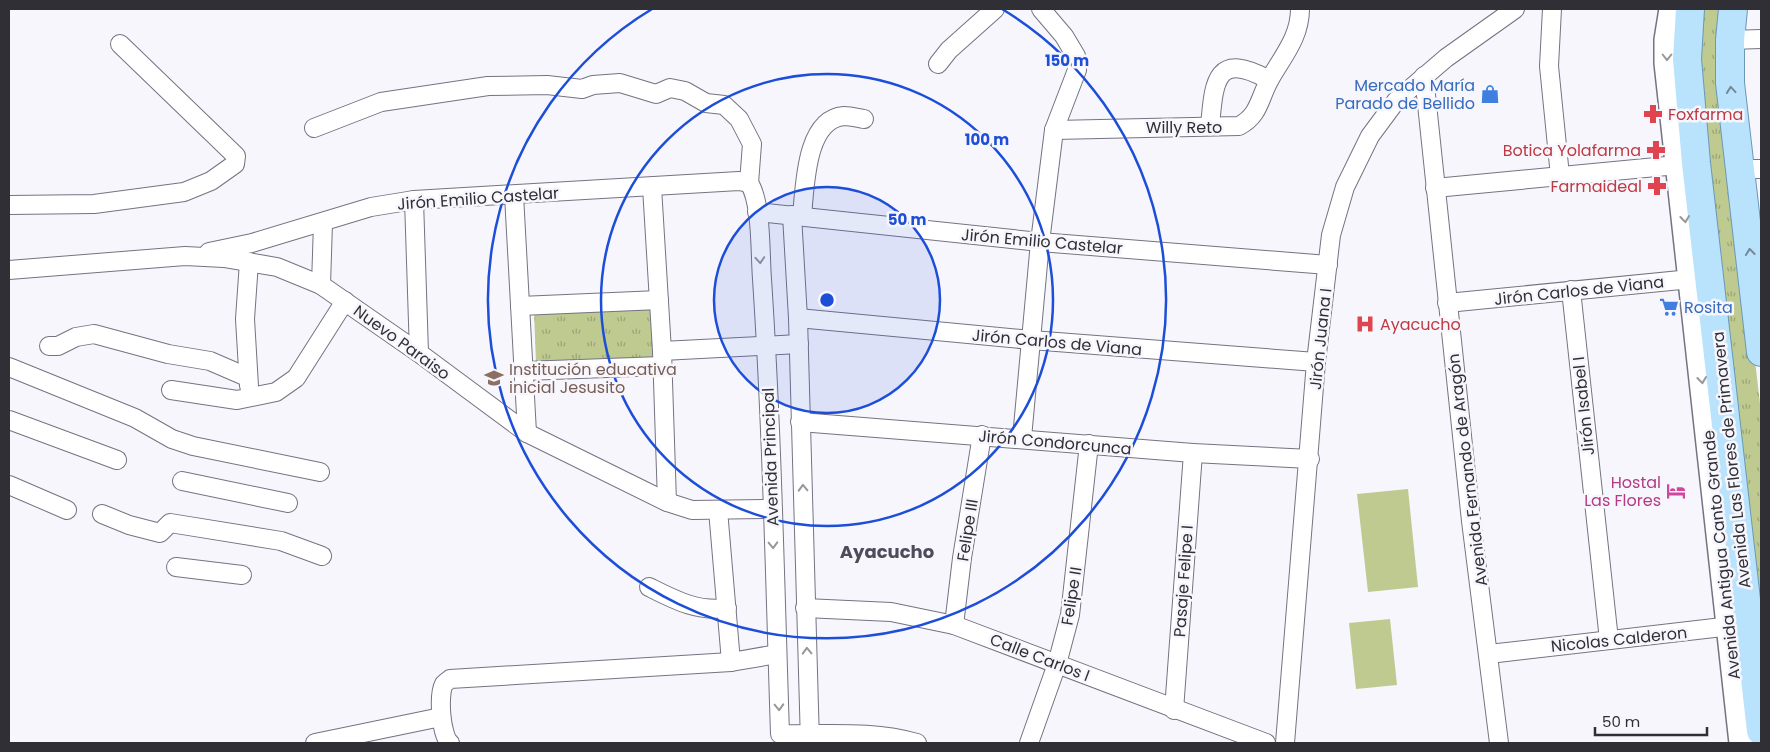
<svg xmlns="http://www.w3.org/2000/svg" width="1770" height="752" font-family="Poppins,sans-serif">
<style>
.grass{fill:url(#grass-tufts)}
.pitch{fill:#beca90}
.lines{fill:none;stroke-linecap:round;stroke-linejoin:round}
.street-casing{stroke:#747382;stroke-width:20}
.secondary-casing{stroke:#747382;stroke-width:28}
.primary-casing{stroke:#6a98b6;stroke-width:30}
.street{stroke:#fff;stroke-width:18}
.secondary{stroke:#fff;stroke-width:25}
.primary{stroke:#b9e3fd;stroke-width:28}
.oneway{stroke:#97979a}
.oneway2{stroke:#748999}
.ring{fill:none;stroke:#1d4ed8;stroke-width:2.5}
.labels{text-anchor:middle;stroke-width:5;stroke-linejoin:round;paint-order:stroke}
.shop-label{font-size:16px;fill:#366cbe;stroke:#f7f6fd;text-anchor:end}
.health-label{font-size:16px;fill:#be3a42;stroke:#f7f6fd;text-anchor:start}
.street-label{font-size:16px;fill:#2f2f35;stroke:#f7f6fd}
.education-label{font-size:16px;fill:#785e54;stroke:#f7f6fd;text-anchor:start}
.hotel-label{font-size:16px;fill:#b23c85;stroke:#f7f6fd;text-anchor:end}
.neighbourhood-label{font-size:18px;font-weight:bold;fill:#4e4c5a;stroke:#f7f6fd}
.centre{fill:#1d4ed8;stroke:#f7f6fd;stroke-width:2.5}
.ring-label{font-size:15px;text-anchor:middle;font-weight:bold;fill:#1d4ed8;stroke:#f7f6fd;stroke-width:5;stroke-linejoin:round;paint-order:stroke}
</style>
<defs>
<pattern id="grass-tufts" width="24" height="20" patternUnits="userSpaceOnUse" patternTransform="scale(1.25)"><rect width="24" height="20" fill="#beca90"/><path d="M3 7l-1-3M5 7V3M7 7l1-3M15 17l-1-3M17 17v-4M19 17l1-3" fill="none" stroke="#9ba476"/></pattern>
</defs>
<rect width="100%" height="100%" fill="#f7f6fd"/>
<g class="grass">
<polygon points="1697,9 1726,9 1724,95 1761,412 1761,673 1694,27"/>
<polygon points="657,307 657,359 536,364 534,311"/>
</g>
<g class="pitch">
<polygon points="1408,489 1418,587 1368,592 1357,494"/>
<polygon points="1390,619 1397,685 1356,689 1349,623"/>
</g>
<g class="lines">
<g class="street-casing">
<g id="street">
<polyline points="1552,9 1549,66 1560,176"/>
<polyline points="1730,40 1761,39"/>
<polyline points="938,64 949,50 995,9"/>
<polyline points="1424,76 1471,521 1499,743"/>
<path d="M1210,126C1214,82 1215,50 1269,80"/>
<polyline points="314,128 381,102 488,86 547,85 582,89 593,85 620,83 656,94 670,88 685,91 706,103 724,105 739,119 752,144 749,183"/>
<path d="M1054,130L1239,126C1260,115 1259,98 1270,79C1283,56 1300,37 1300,9"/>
<polyline points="1740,169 1761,169"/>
<path d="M749,183C762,202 760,255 762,279C772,430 775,582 780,734C827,735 872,730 917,743"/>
<polyline points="652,187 662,351 667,502"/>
<polyline points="1435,188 1688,164"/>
<polyline points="514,195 527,433"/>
<polyline points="414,200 419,353"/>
<polyline points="9,205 94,204 184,192 211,181 235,164 236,156 120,44"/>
<polyline points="757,212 1040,242 1328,265"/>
<polyline points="792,215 798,318 810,743"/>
<path d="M802,216C805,188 805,119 844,116C850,116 858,118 864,119"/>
<polyline points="209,252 252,243 371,207 414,200 739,181 749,183"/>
<polyline points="9,270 185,256 224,258 277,267 321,285 419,353 527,433 667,502 692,510 772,509"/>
<polyline points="321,285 323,223"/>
<polyline points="1571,290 1609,640"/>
<polyline points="1447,303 1701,278"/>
<polyline points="520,306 659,300"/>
<polyline points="798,318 1031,340 1316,362"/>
<polyline points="49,346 58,346 76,337 94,334 168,354 210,361 247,377"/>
<polyline points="662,351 799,344"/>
<polyline points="9,367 135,418 172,439 193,446 320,472"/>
<polyline points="524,371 662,366"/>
<polyline points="249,386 245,319 249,262"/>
<polyline points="171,390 237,400 276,392 296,378 345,301"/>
<polyline points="9,420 117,460"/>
<polyline points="800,422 1193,453 1310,459"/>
<polyline points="1022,438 1040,242 1054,130 1077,70 1076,56 1064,36 1041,9"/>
<polyline points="182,481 288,503"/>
<polyline points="9,485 67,510"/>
<polyline points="718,510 731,662"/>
<polyline points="102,514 129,525 160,533 170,523 281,541 322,556"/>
<polyline points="176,567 242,575"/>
<path d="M649,587C675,600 697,612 727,608"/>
<polyline points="805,608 891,612 954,625 1266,743"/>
<polyline points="954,625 962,558 982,435"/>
<polyline points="1489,654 1740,625"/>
<polyline points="1174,710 1193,453"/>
<polyline points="315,743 441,717"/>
<path d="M450,743C441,736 438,695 444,684C445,683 449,680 450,679L731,662L777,654"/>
<polyline points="1029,743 1057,664 1070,615 1089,444"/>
<polyline points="1285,743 1316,362 1331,235 1345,187 1370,136 1396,101 1446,58 1515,9"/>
</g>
</g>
<g class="secondary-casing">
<polyline id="secondary" points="1672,9 1667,40 1667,63 1742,743"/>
</g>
<g class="primary-casing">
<g id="primary">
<polyline points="1690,9 1687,59 1696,163 1761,731"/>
<polyline points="1733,9 1730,40 1730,83 1761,352"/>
</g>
</g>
<use href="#street" class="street"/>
<use href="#secondary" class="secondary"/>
<use href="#primary" class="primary"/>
</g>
<defs><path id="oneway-chevron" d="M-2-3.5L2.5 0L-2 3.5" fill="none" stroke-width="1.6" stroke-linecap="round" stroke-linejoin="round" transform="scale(1.25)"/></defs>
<g class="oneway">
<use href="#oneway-chevron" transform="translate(1667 57) rotate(90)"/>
<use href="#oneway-chevron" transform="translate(1685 219) rotate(84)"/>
<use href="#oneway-chevron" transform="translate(760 260) rotate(86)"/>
<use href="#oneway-chevron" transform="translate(1702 380) rotate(84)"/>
<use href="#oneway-chevron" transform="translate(803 488) rotate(-92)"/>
<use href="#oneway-chevron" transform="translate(773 545) rotate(88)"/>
<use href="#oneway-chevron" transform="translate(807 651) rotate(-92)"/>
<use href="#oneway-chevron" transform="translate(779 707) rotate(88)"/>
</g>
<g class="oneway2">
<use href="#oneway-chevron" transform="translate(1731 90) rotate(-95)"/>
<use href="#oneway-chevron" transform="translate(1750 252) rotate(-96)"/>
</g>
<circle cx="827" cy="300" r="113" fill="#1d4ed8" fill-opacity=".12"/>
<g class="ring">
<circle cx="827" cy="300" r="113"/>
<circle cx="827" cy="300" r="226"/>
<path d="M1002 9A339 339 0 1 1 652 9"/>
</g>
<defs>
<g id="shop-bare" transform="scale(1.5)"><path d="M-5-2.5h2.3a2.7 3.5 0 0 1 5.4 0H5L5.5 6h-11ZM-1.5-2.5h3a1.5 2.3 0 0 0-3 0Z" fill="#3f7fe0" stroke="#f7f6fd" stroke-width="2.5" paint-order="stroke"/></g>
<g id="pharmacy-bare" transform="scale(1.5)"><path d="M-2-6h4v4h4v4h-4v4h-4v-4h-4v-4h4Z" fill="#e0444e" stroke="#f7f6fd" stroke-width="2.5" paint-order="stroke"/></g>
<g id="supermarket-bare" transform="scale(1.5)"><path d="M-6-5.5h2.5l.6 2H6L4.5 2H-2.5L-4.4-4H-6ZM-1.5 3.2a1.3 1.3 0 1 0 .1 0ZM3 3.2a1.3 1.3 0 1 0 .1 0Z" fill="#3f7fe0" stroke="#f7f6fd" stroke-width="2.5" paint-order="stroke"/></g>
<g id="hospital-bare" transform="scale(1.5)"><path d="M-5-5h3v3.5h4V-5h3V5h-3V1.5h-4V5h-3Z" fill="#e0444e" stroke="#f7f6fd" stroke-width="2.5" paint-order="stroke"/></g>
<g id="school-bare" transform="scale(1.5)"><path d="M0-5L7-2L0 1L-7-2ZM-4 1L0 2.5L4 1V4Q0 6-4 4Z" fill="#8d6e63" stroke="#f7f6fd" stroke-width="2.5" paint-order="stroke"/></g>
<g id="hotel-bare" transform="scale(1.5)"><path d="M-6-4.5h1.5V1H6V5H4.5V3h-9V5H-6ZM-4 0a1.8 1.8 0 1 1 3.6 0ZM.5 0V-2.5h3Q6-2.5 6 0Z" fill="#d1479c" stroke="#f7f6fd" stroke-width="2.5" paint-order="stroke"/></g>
</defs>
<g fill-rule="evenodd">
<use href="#shop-bare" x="1490" y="94"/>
<use href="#pharmacy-bare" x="1653" y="114"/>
<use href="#pharmacy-bare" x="1656" y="150"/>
<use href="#pharmacy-bare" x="1657" y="186"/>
<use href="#supermarket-bare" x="1669" y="307"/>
<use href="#hospital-bare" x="1365" y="324"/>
<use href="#school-bare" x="494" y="378"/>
<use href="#hotel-bare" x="1676" y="491"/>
</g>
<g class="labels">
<g class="shop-label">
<text x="1475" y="91">Mercado María<tspan x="1475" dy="18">Parado de Bellido</tspan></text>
<text x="1684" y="313" text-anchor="start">Rosita</text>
</g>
<g class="health-label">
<text x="1668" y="120">Foxfarma</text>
<text x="1641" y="156" text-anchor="end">Botica Yolafarma</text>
<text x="1642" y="192" text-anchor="end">Farmaideal</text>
<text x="1380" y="330">Ayacucho</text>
</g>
<g class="street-label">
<text x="1184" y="133">Willy Reto</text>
<text transform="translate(478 198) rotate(-4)" y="6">Jirón Emilio Castelar</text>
<text transform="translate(1042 241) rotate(5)" y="6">Jirón Emilio Castelar</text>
<text transform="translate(1579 290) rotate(-6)" y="6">Jirón Carlos de Viana</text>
<text transform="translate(1320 339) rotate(-84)" y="6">Jirón Juana I</text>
<text transform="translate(402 342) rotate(36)" y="6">Nuevo Paraiso</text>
<text transform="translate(1057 342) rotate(5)" y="6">Jirón Carlos de Viana</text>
<text transform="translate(1583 406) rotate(-96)" y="6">Jirón Isabel I</text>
<text transform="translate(1055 442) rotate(5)" y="6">Jirón Condorcunca</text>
<text transform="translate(770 457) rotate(-92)" y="6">Avenida Principal</text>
<text transform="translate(1731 460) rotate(-96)" y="6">Avenida Las Flores de Primavera</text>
<text transform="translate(1467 470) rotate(-97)" y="6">Avenida Fernando de Aragón</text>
<text transform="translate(967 530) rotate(-81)" y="6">Felipe III</text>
<text transform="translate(1721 555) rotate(-96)" y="6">Avenida Antigua Canto Grande</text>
<text transform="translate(1183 581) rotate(-86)" y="6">Pasaje Felipe I</text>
<text transform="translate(1071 596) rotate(-81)" y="6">Felipe II</text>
<text transform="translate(1619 639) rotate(-6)" y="6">Nicolas Calderon</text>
<text transform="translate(1040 657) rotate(21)" y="6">Calle Carlos I</text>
</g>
<g class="education-label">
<text x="509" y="375">Institución educativa<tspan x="509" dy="18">inicial Jesusito</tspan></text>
</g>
<g class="hotel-label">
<text x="1661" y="488">Hostal<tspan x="1661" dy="18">Las Flores</tspan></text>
</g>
<g class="neighbourhood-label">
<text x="887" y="558">Ayacucho</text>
</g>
</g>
<circle cx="827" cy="300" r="8" class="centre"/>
<g class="ring-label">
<text x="1067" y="66">150 m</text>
<text x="987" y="145">100 m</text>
<text x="907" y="225">50 m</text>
</g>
<rect width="1770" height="752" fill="none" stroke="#2f2f35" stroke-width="20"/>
<path d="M1595 727v8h112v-8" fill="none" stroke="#2f2f35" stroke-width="2.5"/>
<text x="1602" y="727" font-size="15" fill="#2f2f35" stroke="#f7f6fd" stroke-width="4" paint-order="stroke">50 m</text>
</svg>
